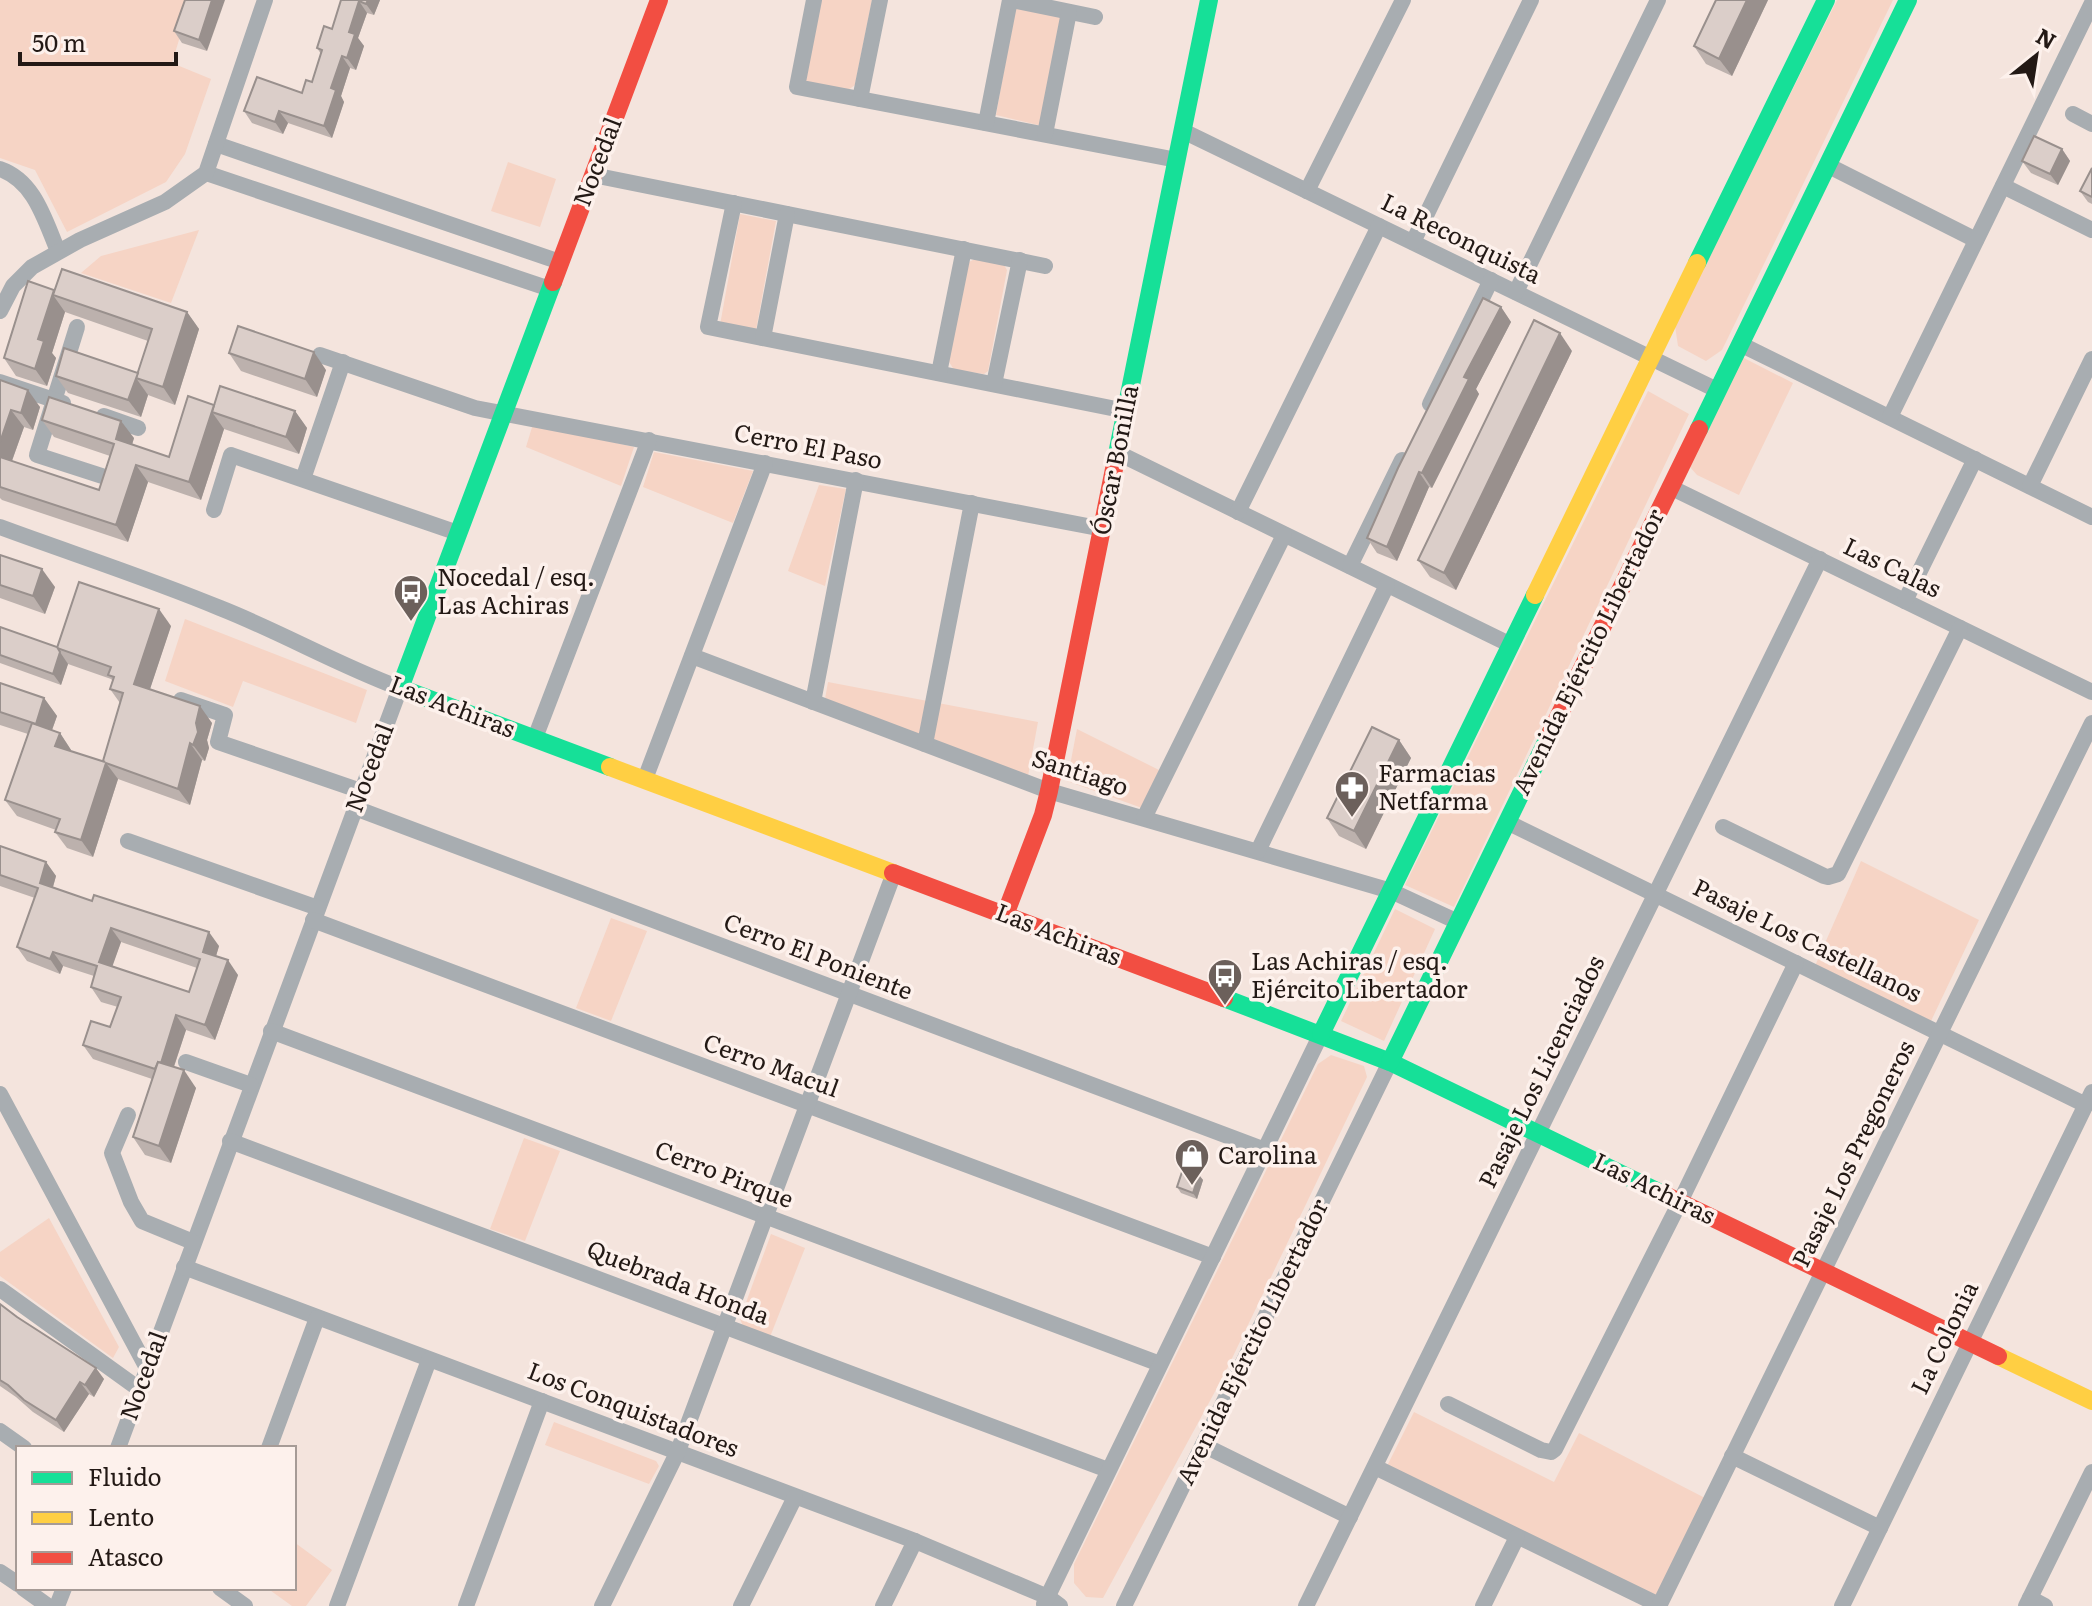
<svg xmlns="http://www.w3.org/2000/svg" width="2092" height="1606" font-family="Literata,serif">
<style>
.green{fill:#f6d4c5}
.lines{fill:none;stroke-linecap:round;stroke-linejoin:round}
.street{stroke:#a8adb1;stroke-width:16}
.fast{stroke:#16e098;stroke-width:18}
.slow{stroke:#ffcf43;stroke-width:18}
.jam{stroke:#f24e42;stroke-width:18}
.wall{fill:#bcb1ad;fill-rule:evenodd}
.shaded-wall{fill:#99908d}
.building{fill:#dbcec9;stroke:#99908d;stroke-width:2;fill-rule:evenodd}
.labels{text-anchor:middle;stroke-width:7;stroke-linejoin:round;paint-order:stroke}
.street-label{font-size:24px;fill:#231915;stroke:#fdf1ec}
.poi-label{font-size:24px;fill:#231915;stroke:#fdf1ec;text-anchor:start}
</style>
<rect width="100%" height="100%" fill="#f4e4dd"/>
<g class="green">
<polygon points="0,0 191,0 172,63 211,79 185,154 166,182 67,232 35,170 0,158"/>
<polygon points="819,0 872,0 855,85 848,90 804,81"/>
<polygon points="1837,0 1893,0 1722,350 1706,361 1678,346 1675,326"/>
<polygon points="1015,8 1062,16 1042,126 996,115"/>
<polygon points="508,162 556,179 540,227 491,211"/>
<polygon points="740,214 776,221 756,330 720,325"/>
<polygon points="199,230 171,303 81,273 101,256"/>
<polygon points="975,259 1004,265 1007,270 988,371 984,374 954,370 948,360 969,262"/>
<polygon points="1740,356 1793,383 1739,495 1697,475 1689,466"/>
<polygon points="1648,391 1689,414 1454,907 1405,885"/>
<polygon points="533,424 634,447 621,486 526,447"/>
<polygon points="654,452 753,471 733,523 643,487"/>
<polygon points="819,485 846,489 825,586 788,571"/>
<polygon points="185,619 367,690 356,723 243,681 233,707 165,681"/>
<polygon points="828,682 1038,722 1028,776 825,699"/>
<polygon points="1077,729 1159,770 1142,808 1067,781"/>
<polygon points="1861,861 1979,920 1931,1021 1815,966"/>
<polygon points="1395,909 1435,929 1384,1041 1341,1021"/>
<polygon points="611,918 647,931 611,1021 576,1008"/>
<polygon points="1331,1055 1364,1066 1367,1077 1224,1375 1103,1598 1086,1597 1074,1583 1074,1564 1318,1064"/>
<polygon points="524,1138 560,1151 525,1241 490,1229"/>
<polygon points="49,1218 119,1347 113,1358 0,1276 0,1252"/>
<polygon points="771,1234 805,1248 770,1337 745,1331 740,1319"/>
<polygon points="1414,1412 1554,1482 1579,1433 1705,1498 1655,1600 1387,1466"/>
<polygon points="554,1422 656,1461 659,1466 649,1484 545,1445"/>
<polygon points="294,1542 332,1570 306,1606 292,1606 267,1588 294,1588"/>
</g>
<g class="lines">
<g class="street">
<polyline points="814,0 797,87 1177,160"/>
<polyline points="1012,0 1095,17"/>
<polyline points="860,99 880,0"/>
<polyline points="2073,114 2092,124"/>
<polyline points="986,123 1010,0"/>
<polyline points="1183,131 1717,390"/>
<polyline points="1045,134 1069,12"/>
<polyline points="216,144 560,262"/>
<polyline points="1827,165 1976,240"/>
<path d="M0,169C35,181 45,221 58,251"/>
<polyline points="206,173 550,289"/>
<polyline points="593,175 1045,266"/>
<polyline points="2003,186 2092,230"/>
<polyline points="1307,191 1403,0"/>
<polyline points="734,203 708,327 1126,411"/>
<polyline points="1413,242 1531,0"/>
<polyline points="1516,292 1658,0"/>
<polyline points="0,311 13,286 32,267 80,240 165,202 206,173 265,0"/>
<polyline points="77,327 37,455 102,476"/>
<polyline points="763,338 787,214"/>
<polyline points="1740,344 2092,517"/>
<polyline points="320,355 475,408 1103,529"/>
<polyline points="939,373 964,249"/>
<polyline points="0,382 63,403"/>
<polyline points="994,384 1020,260"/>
<polyline points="1430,404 1491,280"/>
<polyline points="104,416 138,428"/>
<polyline points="1890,417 2092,3"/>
<polyline points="1118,453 1511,645"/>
<polyline points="303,479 343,362"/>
<polyline points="2030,486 2092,359"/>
<polyline points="1670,487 2092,692"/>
<polyline points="214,510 231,455 458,533"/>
<polyline points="1238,512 1379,226"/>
<path d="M0,527C73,554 148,578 220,608C281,632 338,665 400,688L118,1448"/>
<polyline points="1350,566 1402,460"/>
<polyline points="1905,601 1975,459"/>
<polyline points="692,656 1049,791 1391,891 1458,922"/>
<polyline points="181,700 225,715 218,742 361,791"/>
<polyline points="813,702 856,480"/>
<polyline points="535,738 649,440"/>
<polyline points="925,744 972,503"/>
<polyline points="645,779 765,463"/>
<polyline points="355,808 1265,1150"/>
<polyline points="1144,818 1284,535"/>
<polyline points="1507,822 2086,1105"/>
<polyline points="1723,827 1824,876 1828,877 1838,874 1960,628"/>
<polyline points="128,841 318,908"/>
<polyline points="1258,851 1387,585"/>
<polyline points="313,920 1213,1257"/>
<polyline points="271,1031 1160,1364"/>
<polyline points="186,1062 251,1085"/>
<polyline points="0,1094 147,1368"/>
<polyline points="128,1115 112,1153 131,1202 142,1221 193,1242"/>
<polyline points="230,1141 1108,1470"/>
<polyline points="184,1267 915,1541 1048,1597 1060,1606"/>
<polyline points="0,1289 139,1389"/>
<polyline points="1448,1404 1541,1450 1551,1452 1555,1449 1680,1202 1796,963"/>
<polyline points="0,1431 24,1448"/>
<polyline points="1203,1445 1350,1517"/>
<polyline points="269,1448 317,1318"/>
<polyline points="1732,1456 1880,1528"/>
<polyline points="1375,1467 1659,1605"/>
<polyline points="0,1572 18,1584"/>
<polyline points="23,1588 48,1606"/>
<polyline points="220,1588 245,1606"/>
<polyline points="2030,1598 2045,1606"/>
<polyline points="1044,1604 1321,1034"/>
<polyline points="57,1606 64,1588"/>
<polyline points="337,1606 429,1360"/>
<polyline points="466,1606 542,1401"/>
<polyline points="602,1606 678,1451 894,873"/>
<polyline points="741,1606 795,1497"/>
<polyline points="883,1606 915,1541"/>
<polyline points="1124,1606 1390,1062"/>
<polyline points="1306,1606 1820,559"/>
<polyline points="1483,1606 1517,1537"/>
<polyline points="1659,1606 2092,723"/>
<polyline points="1842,1606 2092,1092"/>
<polyline points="2026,1606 2092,1472"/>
</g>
<g class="fast">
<polyline points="1697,263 1826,0"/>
<polyline points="553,282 400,688 610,767"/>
<polyline points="1699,429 1908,0"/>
<polyline points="1115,464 1209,0"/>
<polyline points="1224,998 1390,1062 1665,1195"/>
<polyline points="1321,1034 1535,595"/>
<polyline points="1390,1062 1551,732"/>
</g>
<g class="slow">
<polyline points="1535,595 1697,263"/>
<polyline points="610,767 893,873"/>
<polyline points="1998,1356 2092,1401"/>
</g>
<g class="jam">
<polyline points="553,282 659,0"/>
<polyline points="1551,732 1699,429"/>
<polyline points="893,873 1224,998"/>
<polyline points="1005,915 1043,815 1049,791 1115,464"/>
<polyline points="1665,1195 1998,1356"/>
</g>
</g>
<g class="wall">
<polygon points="185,0 207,51 182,43 174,31"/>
<polygon points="341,0 380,0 374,15 367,13 358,38 364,46 356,70 350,68 341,96 344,102 332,138 288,123 283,134 252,123 244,111 302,93 312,82 321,54 317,48 332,29"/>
<polygon points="1716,0 1768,0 1732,76 1706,64 1694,46"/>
<polygon points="2062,149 2070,161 2058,185 2031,173 2022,161"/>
<polygon points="2092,168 2092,204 2088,202 2080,191"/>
<polygon points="54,290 187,312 199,329 175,405 148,395 141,417 68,393 56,376 138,373 148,341 65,312 52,353 56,358 47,386 16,376 4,358"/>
<polygon points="1501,307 1511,322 1476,389 1479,394 1432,488 1429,487 1397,561 1377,553 1367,538"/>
<polygon points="1572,351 1456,590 1430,577 1418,560"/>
<polygon points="229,353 326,370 317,397 241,371"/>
<polygon points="0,380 40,407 33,430 24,427 12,461 99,490 110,456 54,437 42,420 134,438 132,445 169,457 214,405 295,411 307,428 299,454 224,429 201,500 148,482 128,542 2,500 0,498"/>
<polygon points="0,555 55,587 45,614 0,598"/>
<polygon points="171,626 150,689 212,723 207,740 209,748 205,761 202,760 190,805 118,779 93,857 67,848 55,832 56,830 17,816 5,800 28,734 0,725 0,683 44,698 57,716 52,730 60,733 71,750 71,751 103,762 120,703 110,689 113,681 111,679 68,664 61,685 0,663 0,627 57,647"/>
<polygon points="1399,740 1411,758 1366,849 1339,836 1327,818"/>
<path d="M0,846L46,862L56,876L53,887L219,946L216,956L238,975L215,1040L186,1030L174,1067L196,1088L171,1163L145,1155L133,1137L152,1079L93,1059L83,1045L110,1027L118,1007L101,1002L91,987L94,976L63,966L60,974L27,961L17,947L35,898L0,886ZM121,942L197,968L189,992L112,966Z"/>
<polygon points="1199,1175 1203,1180 1197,1199 1181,1193 1177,1187"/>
<polygon points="0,1304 104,1379 94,1397 89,1394 64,1432 33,1412 16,1397 0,1386"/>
</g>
<g class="shaded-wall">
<polygon points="212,0 225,0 207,51 199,40"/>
<polygon points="368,0 380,0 374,15 366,4"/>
<polygon points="1747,0 1768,0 1732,76 1719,59"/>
<polygon points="359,1 367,13 358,38 364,46 356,70 347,58 349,32"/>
<polygon points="342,56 350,68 341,96 344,102 332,138 324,126 331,88"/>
<polygon points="279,111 288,123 283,134 275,122"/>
<polygon points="2062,149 2070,161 2058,185 2050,174"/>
<polygon points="53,295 65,312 52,353 56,358 47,386 35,369 38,339"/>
<polygon points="1501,307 1511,322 1476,389 1479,394 1432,488 1422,473 1464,377"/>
<polygon points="187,312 199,329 175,405 163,387"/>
<polygon points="1560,333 1572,351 1456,590 1444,573"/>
<polygon points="314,352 326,370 317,397 305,379"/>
<polygon points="136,378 148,395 141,417 128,400"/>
<polygon points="28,390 40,407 33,430 21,413"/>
<polygon points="11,410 24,427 5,480 0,474 0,442"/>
<polygon points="295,411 307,428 299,454 286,437"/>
<polygon points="212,412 224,429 201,500 189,482"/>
<polygon points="121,421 134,438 128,457 116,439"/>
<polygon points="136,465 148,482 128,542 116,525"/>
<polygon points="1419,472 1429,487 1397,561 1387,547"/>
<polygon points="42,569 55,587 45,614 33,596"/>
<polygon points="159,609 171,626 146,701 134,684"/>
<polygon points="60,652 68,664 61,685 53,674"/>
<polygon points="44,698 57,716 48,741 36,724"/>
<polygon points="200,706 212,723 207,740 209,748 205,761 193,745 196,723"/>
<polygon points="60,733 71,750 67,763 55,746"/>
<polygon points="1399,740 1411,758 1366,849 1354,831"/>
<polygon points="190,743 202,760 190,805 178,789"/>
<polygon points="106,763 118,779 93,857 81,840"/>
<polygon points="46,862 56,876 50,897 40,883"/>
<polygon points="111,928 121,942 109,976 99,962"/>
<polygon points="209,932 219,946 213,966 203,952"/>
<polygon points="53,952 63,966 60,974 50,959"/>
<polygon points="228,960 238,975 215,1040 205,1025"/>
<polygon points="176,1015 186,1030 168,1084 158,1070"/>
<polygon points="184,1070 196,1088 171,1163 159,1146"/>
<polygon points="1199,1175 1203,1180 1197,1199 1193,1193"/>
<polygon points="96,1368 104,1379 94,1397 85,1385"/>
<polygon points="80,1382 89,1394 64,1432 56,1420"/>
</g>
<g class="building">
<polygon points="185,0 212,0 199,40 174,31"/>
<polygon points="341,0 368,0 366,4 359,1 349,32 355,34 347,58 342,56 331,88 336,90 324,126 279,111 275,122 244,111 257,77 302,93 306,80 312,82 322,50 317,48 324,26 332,29"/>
<polygon points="1716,0 1747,0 1719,59 1694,46"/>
<polygon points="2034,136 2062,149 2050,174 2022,161"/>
<polygon points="2092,168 2092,197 2080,191"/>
<polygon points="62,269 187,312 163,387 136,378 152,329 53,295"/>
<polygon points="28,281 54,290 38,339 44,341 35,369 4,358"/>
<polygon points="1483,298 1501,307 1464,377 1469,379 1422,473 1419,472 1387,547 1367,538 1398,468"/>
<polygon points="1534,320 1560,333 1444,573 1418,560"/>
<polygon points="238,326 314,352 305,379 229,353"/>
<polygon points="64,348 138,373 128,400 56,376"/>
<polygon points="0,380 28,390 21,413 11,410 0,442"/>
<polygon points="220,386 295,411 286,437 212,412"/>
<polygon points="188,396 214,405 189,482 136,465 116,525 0,487 0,457 99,490 114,444 42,420 49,397 121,421 116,439 169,457"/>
<polygon points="0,555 42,569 33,596 0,585"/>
<polygon points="79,582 159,609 134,684 200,706 196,723 198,732 193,745 190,743 178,789 106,763 81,840 55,832 60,819 5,800 32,723 60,733 55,746 105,762 103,761 123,693 110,689 114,677 108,675 111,667 57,648"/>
<polygon points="0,627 57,647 60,652 53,674 0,655"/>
<polygon points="0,683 44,698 36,724 0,712"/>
<polygon points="1372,727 1399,740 1354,831 1327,818"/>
<path d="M0,846L46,862L40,883L92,901L94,895L209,932L203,952L228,960L205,1025L176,1015L161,1063L158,1062L155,1069L83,1045L91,1021L110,1027L121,997L91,987L97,966L53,952L50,959L17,947L38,888L0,875ZM111,928L200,959L189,992L99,962Z"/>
<polygon points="158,1062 184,1070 159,1146 133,1137"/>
<polygon points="1183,1169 1199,1175 1193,1193 1177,1187"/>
<polygon points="0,1304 17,1317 96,1368 85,1385 80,1382 56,1420 24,1400 8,1385 0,1380"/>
</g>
<defs>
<g id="bus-pin" transform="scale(1.8)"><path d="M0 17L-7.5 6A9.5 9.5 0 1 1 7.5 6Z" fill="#6c605b" stroke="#fdf1ec"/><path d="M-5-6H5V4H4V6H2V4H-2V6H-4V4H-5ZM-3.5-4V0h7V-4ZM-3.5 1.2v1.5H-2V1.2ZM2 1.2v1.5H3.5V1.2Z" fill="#fff"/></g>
<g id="pharmacy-pin" transform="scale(1.8)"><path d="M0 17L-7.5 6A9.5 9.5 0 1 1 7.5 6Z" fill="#6c605b" stroke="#fdf1ec"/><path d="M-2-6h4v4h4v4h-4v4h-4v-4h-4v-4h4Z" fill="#fff"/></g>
<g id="shop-pin" transform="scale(1.8)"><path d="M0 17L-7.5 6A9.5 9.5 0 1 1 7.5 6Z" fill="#6c605b" stroke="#fdf1ec"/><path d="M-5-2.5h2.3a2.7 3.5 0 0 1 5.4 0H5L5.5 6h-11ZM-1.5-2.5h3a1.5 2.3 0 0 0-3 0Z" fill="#fff"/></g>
</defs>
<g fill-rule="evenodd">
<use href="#bus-pin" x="411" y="592"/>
<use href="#pharmacy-pin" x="1352" y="788"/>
<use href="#bus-pin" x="1225" y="976"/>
<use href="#shop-pin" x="1192" y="1156"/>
</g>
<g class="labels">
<g class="street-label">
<text transform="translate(598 162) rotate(-69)" y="8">Nocedal</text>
<text transform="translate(1461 239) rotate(26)" y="8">La Reconquista</text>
<text transform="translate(808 447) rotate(11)" y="8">Cerro El Paso</text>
<text transform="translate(1116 460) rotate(-79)" y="8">Óscar Bonilla</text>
<text transform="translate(1892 568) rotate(26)" y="8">Las Calas</text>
<text transform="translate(1589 652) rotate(-64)" y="8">Avenida Ejército Libertador</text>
<text transform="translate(452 707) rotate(21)" y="8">Las Achiras</text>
<text transform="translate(370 768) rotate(-69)" y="8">Nocedal</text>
<text transform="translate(1080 773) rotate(18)" y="8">Santiago</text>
<text transform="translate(1058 935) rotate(21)" y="8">Las Achiras</text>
<text transform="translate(1807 941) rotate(26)" y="8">Pasaje Los Castellanos</text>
<text transform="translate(818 957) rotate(21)" y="8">Cerro El Poniente</text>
<text transform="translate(771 1066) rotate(20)" y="8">Cerro Macul</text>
<text transform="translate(1542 1072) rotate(-64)" y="8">Pasaje Los Licenciados</text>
<text transform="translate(1854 1154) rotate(-64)" y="8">Pasaje Los Pregoneros</text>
<text transform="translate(724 1175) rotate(21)" y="8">Cerro Pirque</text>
<text transform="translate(1654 1189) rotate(26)" y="8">Las Achiras</text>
<text transform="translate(678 1283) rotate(21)" y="8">Quebrada Honda</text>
<text transform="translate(1945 1338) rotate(-64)" y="8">La Colonia</text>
<text transform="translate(1253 1342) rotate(-64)" y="8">Avenida Ejército Libertador</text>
<text transform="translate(144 1376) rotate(-70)" y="8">Nocedal</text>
<text transform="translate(633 1410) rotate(21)" y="8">Los Conquistadores</text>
</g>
<g class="poi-label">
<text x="437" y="586">Nocedal / esq.<tspan x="437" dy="28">Las Achiras</tspan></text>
<text x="1378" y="782">Farmacias<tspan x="1378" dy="28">Netfarma</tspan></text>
<text x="1251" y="970">Las Achiras / esq.<tspan x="1251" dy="28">Ejército Libertador</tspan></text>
<text x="1218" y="1164">Carolina</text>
</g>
</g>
<rect x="16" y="1446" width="280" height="144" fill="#fdf1ec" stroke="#a69b96" stroke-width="2"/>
<rect x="32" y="1472" width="40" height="12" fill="#16e098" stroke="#a69b96" stroke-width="2"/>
<text x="88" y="1486" font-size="24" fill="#231915">Fluido</text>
<rect x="32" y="1512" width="40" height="12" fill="#ffcf43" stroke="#a69b96" stroke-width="2"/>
<text x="88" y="1526" font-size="24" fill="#231915">Lento</text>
<rect x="32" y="1552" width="40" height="12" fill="#f24e42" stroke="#a69b96" stroke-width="2"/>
<text x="88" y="1566" font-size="24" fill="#231915">Atasco</text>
<g transform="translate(2036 56) rotate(30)" stroke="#fdf1ec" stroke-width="6" paint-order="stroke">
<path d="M0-6L14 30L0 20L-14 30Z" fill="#231915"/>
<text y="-12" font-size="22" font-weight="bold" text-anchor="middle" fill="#231915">N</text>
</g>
<path d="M20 52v12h156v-12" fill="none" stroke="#231915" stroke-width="4"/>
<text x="32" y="52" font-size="24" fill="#231915" stroke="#fdf1ec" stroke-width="6" paint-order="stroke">50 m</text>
</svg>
